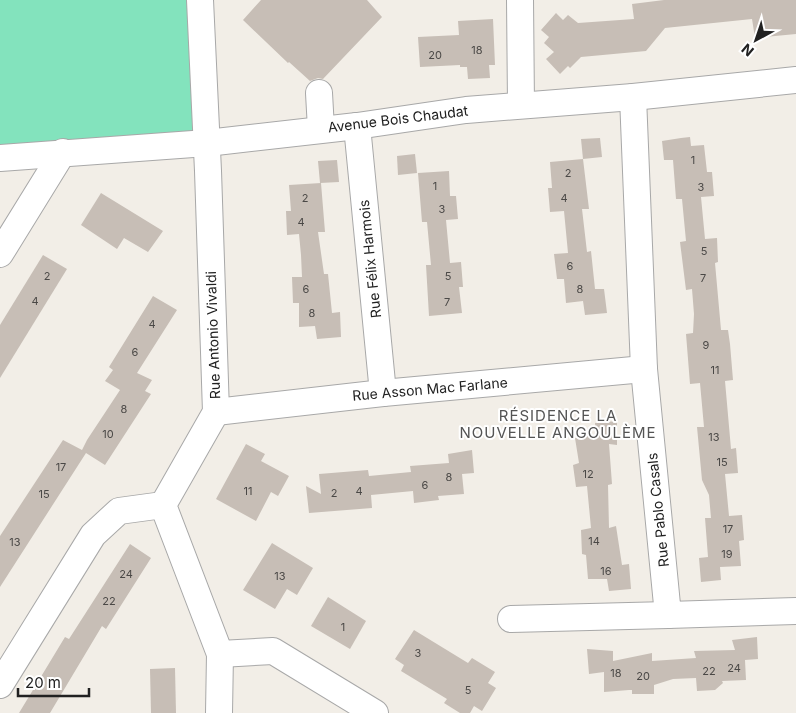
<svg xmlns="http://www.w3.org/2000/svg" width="796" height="713" font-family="Inter,sans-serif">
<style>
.pitch{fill:#83e3bd}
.building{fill:#c7beb6}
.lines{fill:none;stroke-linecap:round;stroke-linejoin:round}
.minor-casing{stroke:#a8a8a8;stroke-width:28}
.minor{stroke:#fff;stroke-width:26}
.labels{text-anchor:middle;stroke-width:4;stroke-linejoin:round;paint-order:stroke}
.number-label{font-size:11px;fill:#4a4846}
.street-label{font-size:14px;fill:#212121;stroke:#fff}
.neighbourhood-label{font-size:15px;letter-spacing:1px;fill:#545454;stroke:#fff}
</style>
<rect width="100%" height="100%" fill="#f2eee7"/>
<polygon class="pitch" points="0,0 200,0 207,143 0,158"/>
<g class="building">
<polygon points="261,0 367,0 382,17 323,79 318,78 310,81 289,62 288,63 243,20"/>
<polygon points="664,0 796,0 796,34 755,38 752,19 665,28 646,51 581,57 570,68 568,66 560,74 546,59 554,52 544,43 549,37 541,30 556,13 563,20 568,15 578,23 634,19 632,4"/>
<polygon points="493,19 495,65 489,65 490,78 468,79 467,67 460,67 460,65 420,67 418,37 459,35 458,21"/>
<polygon points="690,137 691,146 704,145 707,172 712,172 714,196 701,197 705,239 717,238 718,262 715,263 721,330 728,330 730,344 733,380 725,381 731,449 736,448 738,473 725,474 729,516 742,515 744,540 739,541 741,566 720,567 721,580 701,582 699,558 708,557 705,518 711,518 709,495 702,480 697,427 704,427 700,383 690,384 686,334 693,333 694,314 692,289 686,290 680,242 686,241 682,199 676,199 673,160 664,160 662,141 681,138"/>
<polygon points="600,138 602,157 583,159 581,139"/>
<polygon points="415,154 417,173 398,175 397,156"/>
<polygon points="583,159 589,209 582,209 587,252 591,251 595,289 604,289 607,313 585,315 583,301 566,303 564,279 557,279 554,254 568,253 564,211 550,212 548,188 552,188 550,162"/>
<polygon points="337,160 339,182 320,183 318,161"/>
<polygon points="449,171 450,196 456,196 458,219 446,220 450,263 461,262 463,287 459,287 462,313 429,316 426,265 431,265 427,222 422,222 418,173"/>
<polygon points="321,183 325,232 318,232 324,274 328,274 332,313 340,312 341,337 317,339 315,326 299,327 299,303 293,303 292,277 302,277 301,255 299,234 287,235 286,211 291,211 289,185"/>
<polygon points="101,193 163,231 148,252 124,238 117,249 81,225"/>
<polygon points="43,255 67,269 0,378 0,325"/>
<polygon points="153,296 177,310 137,373 152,380 145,391 151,394 105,465 86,453 0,587 0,536 63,440 82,450 87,440 120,390 105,381 113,370 109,367"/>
<polygon points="617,421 617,445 609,444 612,484 608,485 609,528 616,526 622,565 629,564 631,589 609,591 607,579 588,579 586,555 582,554 581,530 591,528 587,486 576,487 573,465 579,463 575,438 596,435 595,423"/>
<polygon points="246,444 265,454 261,461 289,476 278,496 271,492 256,521 216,499"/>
<polygon points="472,450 474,473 462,474 464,494 438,496 439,500 414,503 413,491 371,495 372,508 309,513 306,486 321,494 319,474 368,470 369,476 411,472 410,466 449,463 448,454"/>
<polygon points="272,543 313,568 297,595 287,589 275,609 243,590"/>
<polygon points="130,544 151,558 106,629 102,626 50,713 19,713 65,637 69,639"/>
<polygon points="328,597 366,621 350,649 311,626"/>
<polygon points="414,630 468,663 472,658 495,672 488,683 496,688 482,711 474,706 470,713 460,713 444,703 447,699 401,671 404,665 395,659"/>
<polygon points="757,637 758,659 745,660 746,680 722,681 723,683 715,690 697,691 696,678 673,679 654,685 654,694 632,694 632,690 629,690 604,692 604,672 589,674 587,649 613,651 613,661 652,653 652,661 696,658 694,651 735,650 732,640"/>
<polygon points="175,668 176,713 151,713 150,669"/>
</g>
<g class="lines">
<g class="minor-casing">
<g id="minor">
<polyline points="200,0 208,171 216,412 163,505 220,654 219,713"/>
<polyline points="520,0 521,105"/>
<polyline points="319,93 321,129"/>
<polyline points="633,97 644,369 668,615 796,611"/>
<polyline points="357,126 383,393"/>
<polyline points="0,158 207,143 357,126 466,110 633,97 796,80"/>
<polyline points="0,254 63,152"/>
<polyline points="216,412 383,393 644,369"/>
<polyline points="511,619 668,615"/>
<polyline points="220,654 273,651 375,713"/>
<polyline points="0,685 93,535 119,511 163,505"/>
</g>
</g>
<use href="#minor" class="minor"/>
</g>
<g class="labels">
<g class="number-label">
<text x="477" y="54">18</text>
<text x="435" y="59">20</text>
<text x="693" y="164">1</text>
<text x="568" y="177">2</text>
<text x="435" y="190">1</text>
<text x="701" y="191">3</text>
<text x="305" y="202">2</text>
<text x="564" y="202">4</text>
<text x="442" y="213">3</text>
<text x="301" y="226">4</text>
<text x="704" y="255">5</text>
<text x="570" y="270">6</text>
<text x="47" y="280">2</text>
<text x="448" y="280">5</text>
<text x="703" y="282">7</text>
<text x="306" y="293">6</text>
<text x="580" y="293">8</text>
<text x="35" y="305">4</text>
<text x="447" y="306">7</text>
<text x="312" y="317">8</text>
<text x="152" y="328">4</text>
<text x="706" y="349">9</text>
<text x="135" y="356">6</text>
<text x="715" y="374">11</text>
<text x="124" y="413">8</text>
<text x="108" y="438">10</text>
<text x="714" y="441">13</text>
<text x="722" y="466">15</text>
<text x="61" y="471">17</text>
<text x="588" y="478">12</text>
<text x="449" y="481">8</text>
<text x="425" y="489">6</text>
<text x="248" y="495">11</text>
<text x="359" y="495">4</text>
<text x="334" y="497">2</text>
<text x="44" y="498">15</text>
<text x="728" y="533">17</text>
<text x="594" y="545">14</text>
<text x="15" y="546">13</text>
<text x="727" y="558">19</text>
<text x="606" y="575">16</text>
<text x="126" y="578">24</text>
<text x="280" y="580">13</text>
<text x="109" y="605">22</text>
<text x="343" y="631">1</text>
<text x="418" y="657">3</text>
<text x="734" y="672">24</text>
<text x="709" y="675">22</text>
<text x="616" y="677">18</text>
<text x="643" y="680">20</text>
<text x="468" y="694">5</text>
</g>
<g class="street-label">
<text transform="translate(398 119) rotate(-7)" y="5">Avenue Bois Chaudat</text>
<text transform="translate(370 259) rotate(-96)" y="5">Rue Félix Harmois</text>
<text transform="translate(213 335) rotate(-92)" y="5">Rue Antonio Vivaldi</text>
<text transform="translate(430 389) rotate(-5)" y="5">Rue Asson Mac Farlane</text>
<text transform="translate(658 510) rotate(-96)" y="5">Rue Pablo Casals</text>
</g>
<g class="neighbourhood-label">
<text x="558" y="421">RÉSIDENCE LA<tspan x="558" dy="17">NOUVELLE ANGOULÈME</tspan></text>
</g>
</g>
<g transform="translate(756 40) rotate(220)" stroke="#ffffff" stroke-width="4" paint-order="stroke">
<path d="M0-4L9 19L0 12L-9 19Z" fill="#212121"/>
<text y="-8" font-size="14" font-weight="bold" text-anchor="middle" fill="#212121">N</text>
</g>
<path d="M18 688v8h71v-8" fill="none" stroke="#212121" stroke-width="2.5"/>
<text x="25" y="688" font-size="15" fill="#212121" stroke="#ffffff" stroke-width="4" paint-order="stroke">20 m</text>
</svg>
